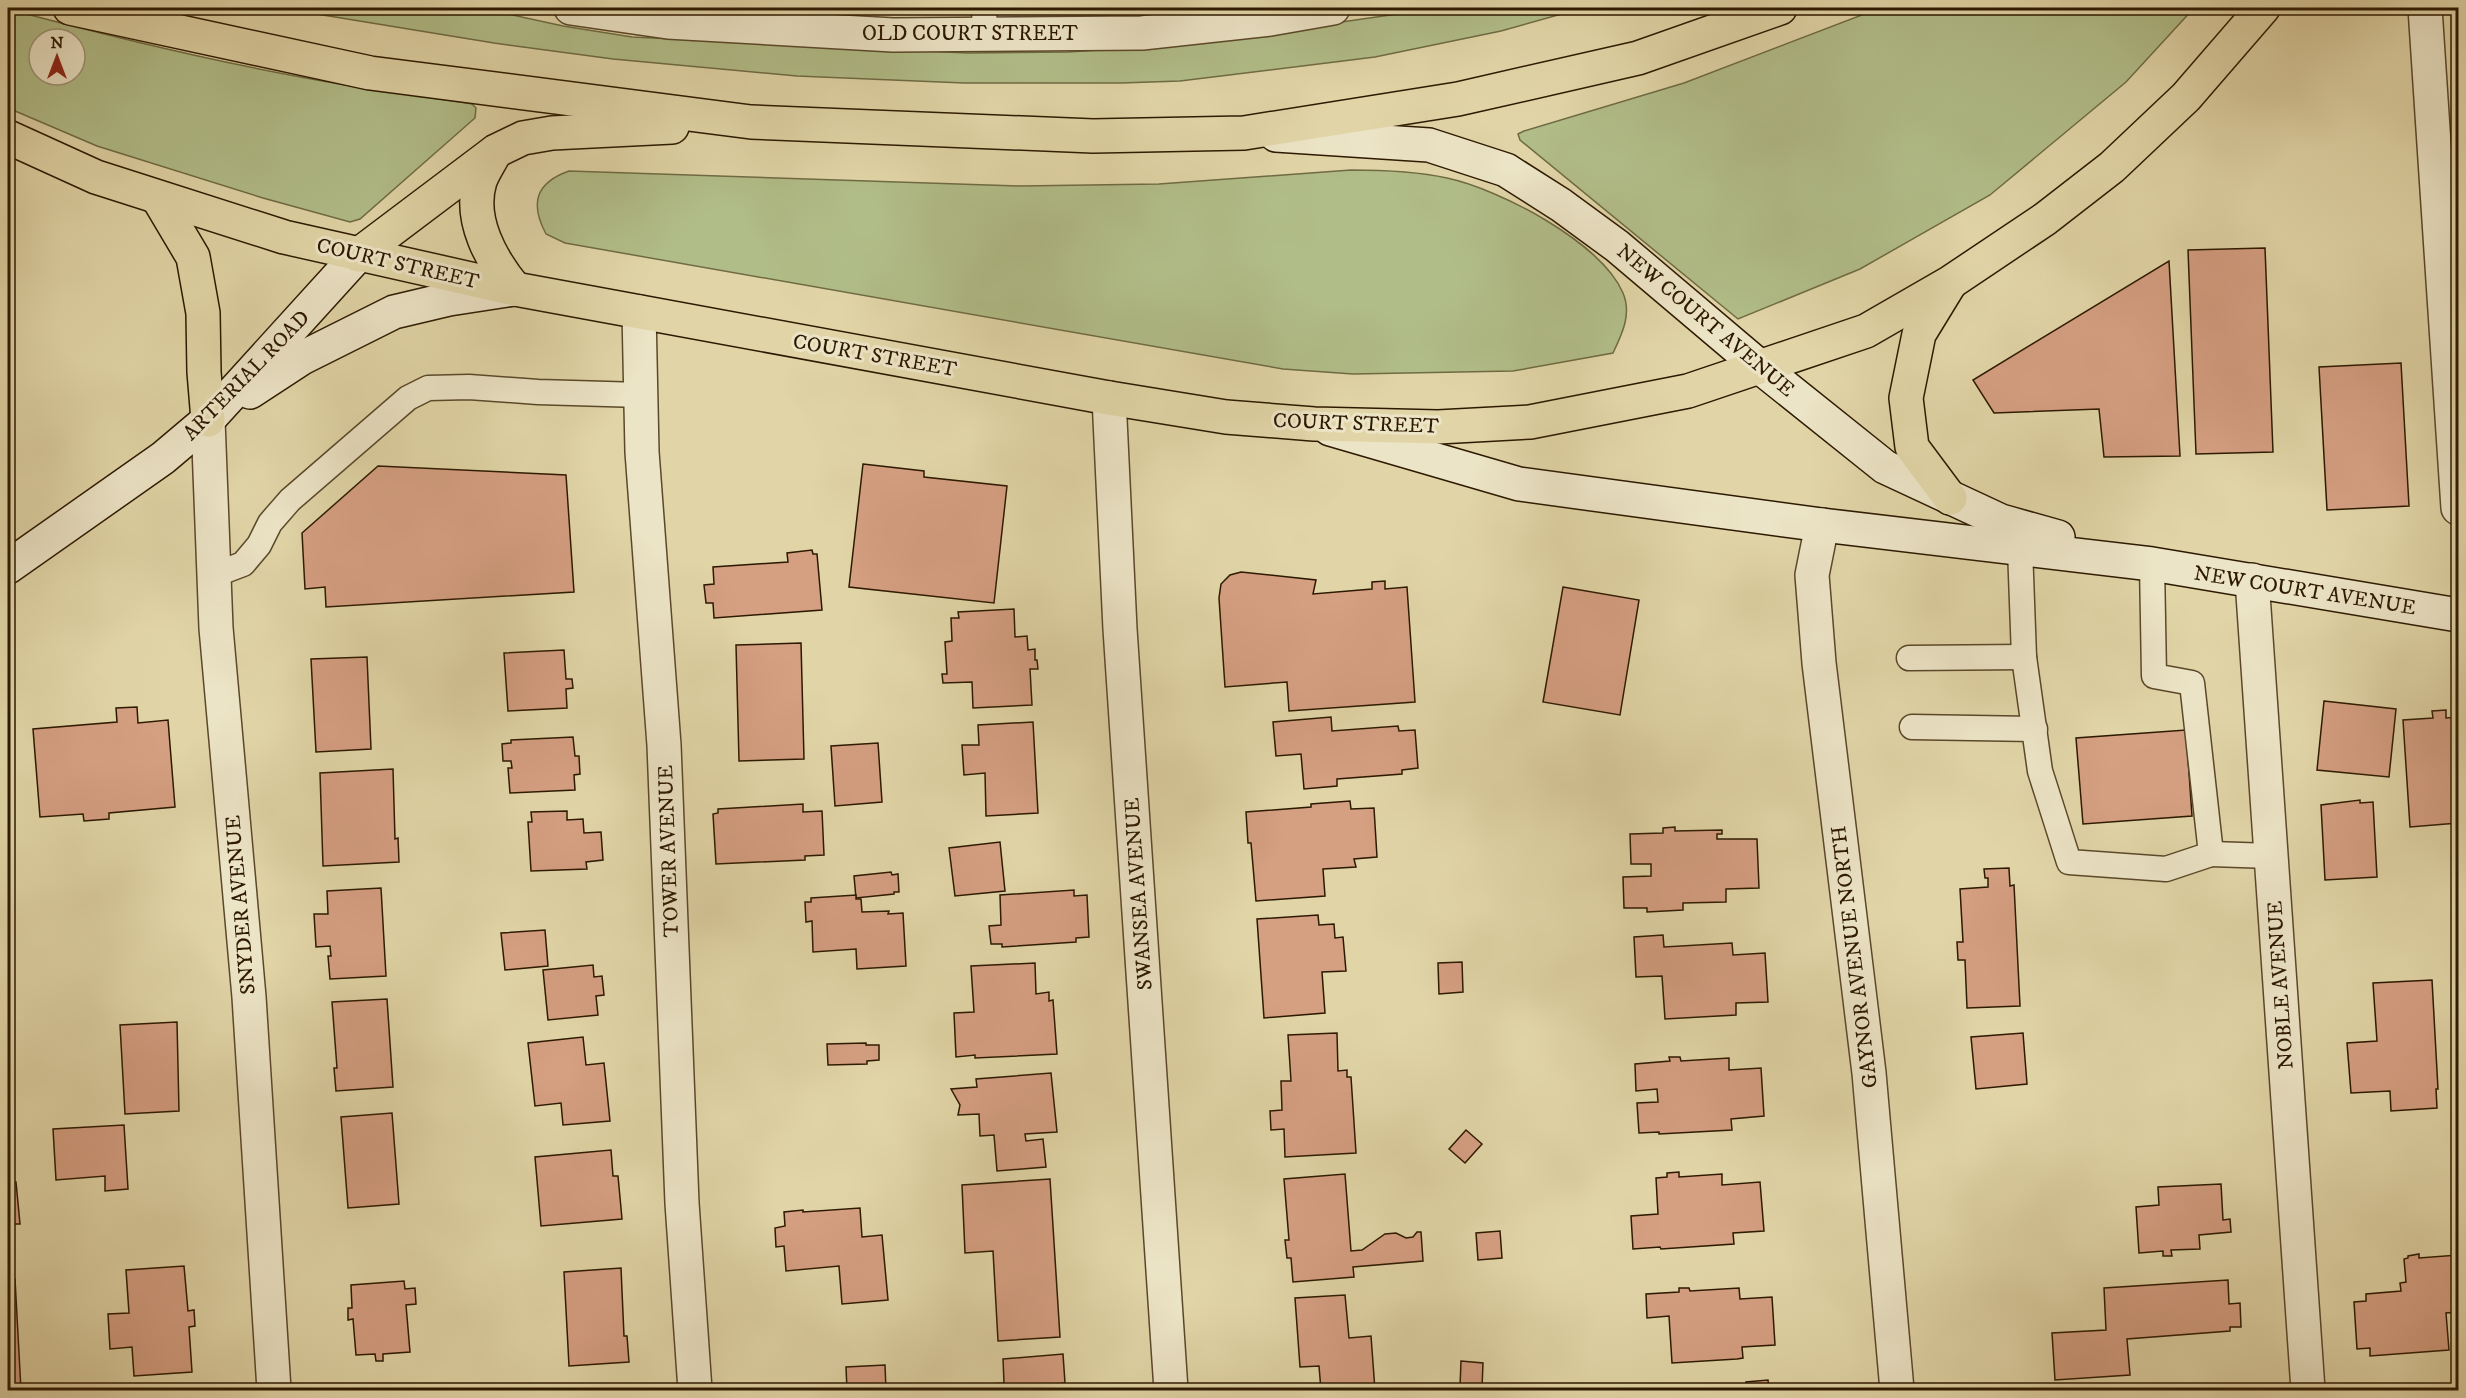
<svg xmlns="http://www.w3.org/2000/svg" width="2466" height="1398" font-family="'IM FELL DW Pica',serif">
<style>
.green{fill:#b1bd88;stroke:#6f6b44;stroke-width:1.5;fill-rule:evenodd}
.building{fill:#d59f82;stroke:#2d1900;stroke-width:1.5}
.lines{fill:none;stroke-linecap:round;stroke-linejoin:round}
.lane-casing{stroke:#5a482a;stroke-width:27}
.street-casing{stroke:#5a482a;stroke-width:36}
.secondary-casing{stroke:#2d1900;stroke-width:36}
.primary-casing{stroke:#2d1900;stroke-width:36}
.lane{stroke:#ece4c6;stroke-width:24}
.street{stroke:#ece4c6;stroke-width:33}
.secondary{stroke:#ece4c6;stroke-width:33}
.primary{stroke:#e1d5a7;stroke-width:33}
.labels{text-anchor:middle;stroke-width:6;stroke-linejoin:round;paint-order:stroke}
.street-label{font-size:21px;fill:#2d1900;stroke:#ece4c6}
</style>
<rect width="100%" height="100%" fill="#e1d5a7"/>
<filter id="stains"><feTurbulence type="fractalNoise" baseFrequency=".00333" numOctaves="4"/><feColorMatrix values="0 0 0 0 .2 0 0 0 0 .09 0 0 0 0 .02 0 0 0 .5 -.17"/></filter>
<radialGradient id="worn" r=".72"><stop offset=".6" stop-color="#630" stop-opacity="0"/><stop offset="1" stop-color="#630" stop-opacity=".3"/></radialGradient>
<g class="green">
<polygon points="280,8 481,8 563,26 632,37 967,53 1068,52 1180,45 1439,8 1583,8 1501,31 1375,57 1180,81 1121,83 964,83 797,76 613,59 494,43"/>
<polygon points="1880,8 2194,8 2126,82 1990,195 1860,269 1738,319 1520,140 1518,134 1524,131 1684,83"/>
<path d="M8,9C119,39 232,66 346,85C388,92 430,97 472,104L476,108L475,118L360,219L350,222L263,198L97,146L8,108ZM39,39H75V75H39Z"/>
<path d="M1351,170C1384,170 1415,171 1447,178C1499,189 1601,242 1623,293C1632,314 1622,334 1613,353L1513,371L1353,374L1283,369L565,243L546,234C530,204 535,183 569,171L1020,186L1159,184Z"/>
</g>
<g class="building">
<polygon points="2265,248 2273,452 2196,454 2188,250"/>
<polygon points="2169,261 2180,456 2104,457 2099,409 1994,413 1973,380"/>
<polygon points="2401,363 2409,506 2327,510 2319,367"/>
<polygon points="863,464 924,471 924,477 1007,486 994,603 849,587"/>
<polygon points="378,466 566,475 574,592 326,607 325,587 305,589 302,533"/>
<polygon points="812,550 813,554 817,554 822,610 714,618 713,603 706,603 704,585 714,584 713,567 788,562 787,553"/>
<polygon points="1241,572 1316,580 1313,594 1372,589 1372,582 1385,581 1385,589 1407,587 1415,702 1289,711 1287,682 1225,687 1219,598 1221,584 1230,575"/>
<polygon points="1563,587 1639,600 1620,715 1543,702"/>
<polygon points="1014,609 1015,637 1027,636 1028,650 1035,649 1035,660 1037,660 1038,669 1030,669 1032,705 973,708 972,682 943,683 942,674 947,674 945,642 952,641 951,618 959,618 958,612"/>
<polygon points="801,643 804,759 739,761 736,645"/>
<polygon points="564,650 566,679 572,679 573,688 566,689 567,708 508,711 504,653"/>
<polygon points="367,657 371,749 316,752 311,659"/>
<polygon points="2324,701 2396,709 2389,777 2317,770"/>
<polygon points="137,707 138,723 168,720 175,807 109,813 109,819 84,821 83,814 40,817 33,729 117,722 116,708"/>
<polygon points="2446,710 2446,718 2458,717 2458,823 2410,827 2403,720 2433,718 2432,711"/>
<polygon points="1331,717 1332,731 1398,726 1399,731 1415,730 1418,768 1402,770 1402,774 1337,779 1337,786 1304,789 1301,754 1276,756 1273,722"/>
<polygon points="1033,722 1038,813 986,816 985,773 964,775 962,745 979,745 978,725"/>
<polygon points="2186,730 2192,816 2083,824 2076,738"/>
<polygon points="573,737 575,756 579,756 580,774 574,775 575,790 510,793 508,768 512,768 511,761 503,761 502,744 511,743 511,740"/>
<polygon points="878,743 882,802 835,806 831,746"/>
<polygon points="393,769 395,839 398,838 399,862 323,866 320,773"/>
<polygon points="2360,800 2360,803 2373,802 2377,877 2325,880 2321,805"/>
<polygon points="1350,801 1351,809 1374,808 1377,857 1354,859 1356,867 1323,869 1325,896 1256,901 1251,843 1248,843 1246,812 1311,807 1311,804"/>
<polygon points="803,804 803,812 822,811 824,855 805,856 805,860 716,864 713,814 718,813 718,809"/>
<polygon points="567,811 567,820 583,819 584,833 601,832 603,860 586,862 587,869 531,871 528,822 532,822 531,812"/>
<polygon points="1675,827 1675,831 1722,830 1722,834 1717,834 1717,839 1757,839 1759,888 1726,889 1726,902 1683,903 1683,910 1647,912 1647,908 1624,908 1623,877 1651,876 1651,864 1631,864 1630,834 1663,833 1663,828"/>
<polygon points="1000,842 1005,891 955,896 949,848"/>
<polygon points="2009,868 2010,886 2014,885 2020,1006 1967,1008 1965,960 1958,960 1957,942 1963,942 1960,889 1988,887 1988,878 1985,878 1984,869"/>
<polygon points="891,872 892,875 898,874 899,892 894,892 894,894 856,898 854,876"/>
<polygon points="381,888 386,976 330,979 328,956 331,956 330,946 316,947 314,914 328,914 327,891"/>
<polygon points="1074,890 1074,896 1087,895 1089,937 1076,938 1076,942 1002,947 1002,944 991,944 989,926 1001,925 1000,895"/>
<polygon points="856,895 856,899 861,899 862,912 889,911 888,914 903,913 906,966 857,969 856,949 813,952 812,921 806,922 805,902 811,902 811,898"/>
<polygon points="1318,915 1319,925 1334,924 1335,938 1343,937 1346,971 1322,972 1325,1013 1264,1018 1257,919"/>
<polygon points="545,930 548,966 505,970 501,933"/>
<polygon points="1663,935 1664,947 1732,943 1733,955 1765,953 1768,1002 1736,1003 1736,1015 1665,1019 1662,976 1636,977 1634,937"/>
<polygon points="1462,962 1463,992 1439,994 1438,963"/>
<polygon points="1035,963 1036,994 1049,992 1049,1001 1053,1000 1057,1054 975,1058 975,1055 956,1057 954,1013 974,1012 971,966"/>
<polygon points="593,965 594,977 602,976 604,995 596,996 598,1015 548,1020 543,970"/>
<polygon points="2432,980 2438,1089 2436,1089 2437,1108 2391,1111 2390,1091 2351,1093 2347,1043 2377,1041 2373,983"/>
<polygon points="387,999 393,1087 336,1091 334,1068 337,1068 332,1002"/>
<polygon points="177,1022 179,1111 125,1114 120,1025"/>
<polygon points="1337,1033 1338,1071 1347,1070 1347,1077 1351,1077 1356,1153 1285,1157 1284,1129 1271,1130 1270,1111 1282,1110 1281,1081 1291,1081 1288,1035"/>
<polygon points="2023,1033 2027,1084 1976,1089 1971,1037"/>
<polygon points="583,1037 586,1065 604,1063 610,1121 563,1125 561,1103 535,1106 528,1043"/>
<polygon points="866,1043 866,1045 879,1045 879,1060 867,1061 867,1064 828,1065 827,1044"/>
<polygon points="1669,1057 1680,1057 1681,1061 1729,1058 1729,1070 1761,1068 1764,1116 1731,1119 1732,1130 1659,1134 1659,1132 1639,1133 1637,1103 1658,1102 1657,1089 1636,1091 1635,1064 1670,1061"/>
<polygon points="1051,1073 1057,1132 1025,1134 1026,1141 1043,1139 1046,1167 997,1171 994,1135 980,1136 979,1114 958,1115 960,1105 951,1089 977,1087 976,1079"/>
<polygon points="392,1113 399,1204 348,1208 341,1117"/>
<polygon points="124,1125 128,1189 105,1191 105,1176 56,1180 53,1129"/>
<polygon points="1466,1130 1482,1144 1465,1163 1449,1149"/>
<polygon points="611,1150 613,1176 618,1176 622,1219 541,1226 535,1157"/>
<polygon points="1679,1172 1679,1177 1722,1174 1722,1185 1760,1182 1764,1231 1733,1233 1734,1244 1661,1249 1660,1247 1633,1249 1631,1216 1658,1214 1656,1178 1667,1177 1667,1173"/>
<polygon points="1345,1174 1351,1251 1362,1250 1385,1234 1396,1233 1406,1238 1413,1237 1417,1232 1421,1232 1423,1261 1353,1267 1354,1277 1293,1282 1291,1258 1287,1258 1285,1240 1289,1240 1284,1179"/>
<polygon points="1050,1179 1060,1337 998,1341 993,1251 965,1253 962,1185"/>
<polygon points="16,1182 20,1224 10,1224 11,1240 8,1241 8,1183"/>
<polygon points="2221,1184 2223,1220 2230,1219 2231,1232 2199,1235 2200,1249 2171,1250 2172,1256 2163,1256 2163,1251 2139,1253 2136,1207 2159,1205 2158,1187"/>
<polygon points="860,1208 862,1237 882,1235 888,1300 842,1304 839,1266 786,1271 784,1246 776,1247 775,1228 785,1226 784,1212 803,1210 803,1212"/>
<polygon points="1500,1231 1502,1258 1478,1260 1476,1233"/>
<polygon points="2419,1254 2419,1258 2458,1255 2458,1312 2446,1313 2449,1350 2370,1356 2370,1348 2357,1349 2354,1302 2366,1301 2366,1294 2401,1291 2400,1283 2406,1282 2404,1259 2408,1258 2408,1256"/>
<polygon points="184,1266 188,1311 194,1310 195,1326 189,1327 192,1372 134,1376 132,1347 110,1349 108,1314 129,1313 126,1270"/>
<polygon points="621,1268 624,1336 627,1336 629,1362 569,1366 564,1272"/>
<polygon points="15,1279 21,1390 8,1390 8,1280"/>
<polygon points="2228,1280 2229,1304 2240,1303 2241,1327 2230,1327 2230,1331 2127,1339 2130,1375 2055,1380 2052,1333 2106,1330 2104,1288"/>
<polygon points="404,1281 405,1289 415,1288 416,1304 406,1305 410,1352 383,1354 383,1361 376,1361 375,1354 356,1355 353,1319 348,1320 348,1308 352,1308 351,1285"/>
<polygon points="1679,1288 1689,1288 1690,1291 1739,1288 1740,1299 1772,1297 1775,1345 1742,1347 1743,1358 1737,1359 1672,1363 1669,1316 1647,1318 1646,1294 1679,1292"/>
<polygon points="1345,1295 1349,1338 1371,1336 1375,1390 1321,1390 1319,1366 1300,1367 1295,1298"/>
<polygon points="1063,1354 1065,1383 1062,1383 1062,1390 990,1390 989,1384 1004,1383 1003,1359"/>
<polygon points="1461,1361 1483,1363 1482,1388 1460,1387"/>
<polygon points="885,1365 886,1390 847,1390 846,1367"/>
<polygon points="1768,1380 1769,1390 1747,1390 1746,1382"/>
<polygon points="625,1387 625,1390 569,1390"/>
<polygon points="2458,1387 2458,1390 2397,1390"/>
</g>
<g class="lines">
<g class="lane-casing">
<g id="lane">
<polyline points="984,8 985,35"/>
<polyline points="2020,548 2024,657 2040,771 2069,862 2166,869 2211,854 2192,683 2154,676 2152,564"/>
<polyline points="214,575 243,564 259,545 270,523 290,500 408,398 428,388 469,387 538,392 641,395"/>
<polyline points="1909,658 2024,657"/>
<polyline points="1912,727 2035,729"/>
<polyline points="2211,854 2271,856"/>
</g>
</g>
<g class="street-casing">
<g id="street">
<polyline points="571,8 668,22 893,35 1142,33 1270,19 1333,8"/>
<polyline points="2425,8 2458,508"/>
<polyline points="639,312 642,452 664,745 682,1203 695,1390"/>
<polyline points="1109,398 1120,629 1171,1390"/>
<polyline points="208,420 216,628 249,997 274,1390"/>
<polyline points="1822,525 1812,575 1819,663 1869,1073 1897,1390"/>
<polyline points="2252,580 2308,1390"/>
</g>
</g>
<g class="secondary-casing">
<g id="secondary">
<polyline points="1276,135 1429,145 1506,170 1561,205 1617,246 1760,367 1885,467 2001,521 2058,537"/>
<polyline points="250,392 302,358 394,312 449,299 514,289"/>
<polyline points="1330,429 1519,484 1822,525 2152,564 2458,615"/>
<polyline points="8,567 163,458 208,420 358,255"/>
</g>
</g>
<g class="primary-casing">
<g id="primary">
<polyline points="70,8 370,73 751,122 1093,136 1244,133 1458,99 1638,58 1780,8"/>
<polyline points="8,137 96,177 284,237 515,289 1109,398 1226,417 1314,424 1438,427 1530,422 1688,391 1866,331 1951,282 2045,219 2112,167 2186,97 2263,8"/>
<path d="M495,152C490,162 483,172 480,181C468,220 492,261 515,289"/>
<polyline points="158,198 193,257 203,313 204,372 208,420"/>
<polyline points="358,255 496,151 523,138 552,133 672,127"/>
<polyline points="1949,285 1919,334 1906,398 1912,447 1950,498"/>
</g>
</g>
<use href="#lane" class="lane"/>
<use href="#street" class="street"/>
<use href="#secondary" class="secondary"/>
<use href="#primary" class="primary"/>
</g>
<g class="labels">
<g class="street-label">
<text x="970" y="40">OLD COURT STREET</text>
<text transform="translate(398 263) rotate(13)" y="7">COURT STREET</text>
<text transform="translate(1706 320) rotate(40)" y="7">NEW COURT AVENUE</text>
<text transform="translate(875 355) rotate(10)" y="7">COURT STREET</text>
<text transform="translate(246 375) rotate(-46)" y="7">ARTERIAL ROAD</text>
<text transform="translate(1356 423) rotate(2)" y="7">COURT STREET</text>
<text transform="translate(2305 590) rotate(9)" y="7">NEW COURT AVENUE</text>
<text transform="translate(668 851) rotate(-92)" y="7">TOWER AVENUE</text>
<text transform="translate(1138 894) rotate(-94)" y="7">SWANSEA AVENUE</text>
<text transform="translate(240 905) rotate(-95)" y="7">SNYDER AVENUE</text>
<text transform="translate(1854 957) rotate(-97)" y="7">GAYNOR AVENUE NORTH</text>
<text transform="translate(2280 985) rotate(-94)" y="7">NOBLE AVENUE</text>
</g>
</g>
<rect width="2466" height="1398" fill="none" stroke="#e1d5a7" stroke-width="30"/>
<rect x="9" y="9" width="2448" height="1380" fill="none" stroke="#2d1900" stroke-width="3"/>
<rect x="15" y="15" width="2436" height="1368" fill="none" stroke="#2d1900" stroke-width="1.5"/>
<g transform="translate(57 57)"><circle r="28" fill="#ece4c6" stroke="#a09377" stroke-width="1.5"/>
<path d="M0-4.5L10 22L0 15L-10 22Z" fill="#8f2418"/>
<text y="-9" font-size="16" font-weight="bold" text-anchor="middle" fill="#2d1900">N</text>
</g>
<rect width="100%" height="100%" filter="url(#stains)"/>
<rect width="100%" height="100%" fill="url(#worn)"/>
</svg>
